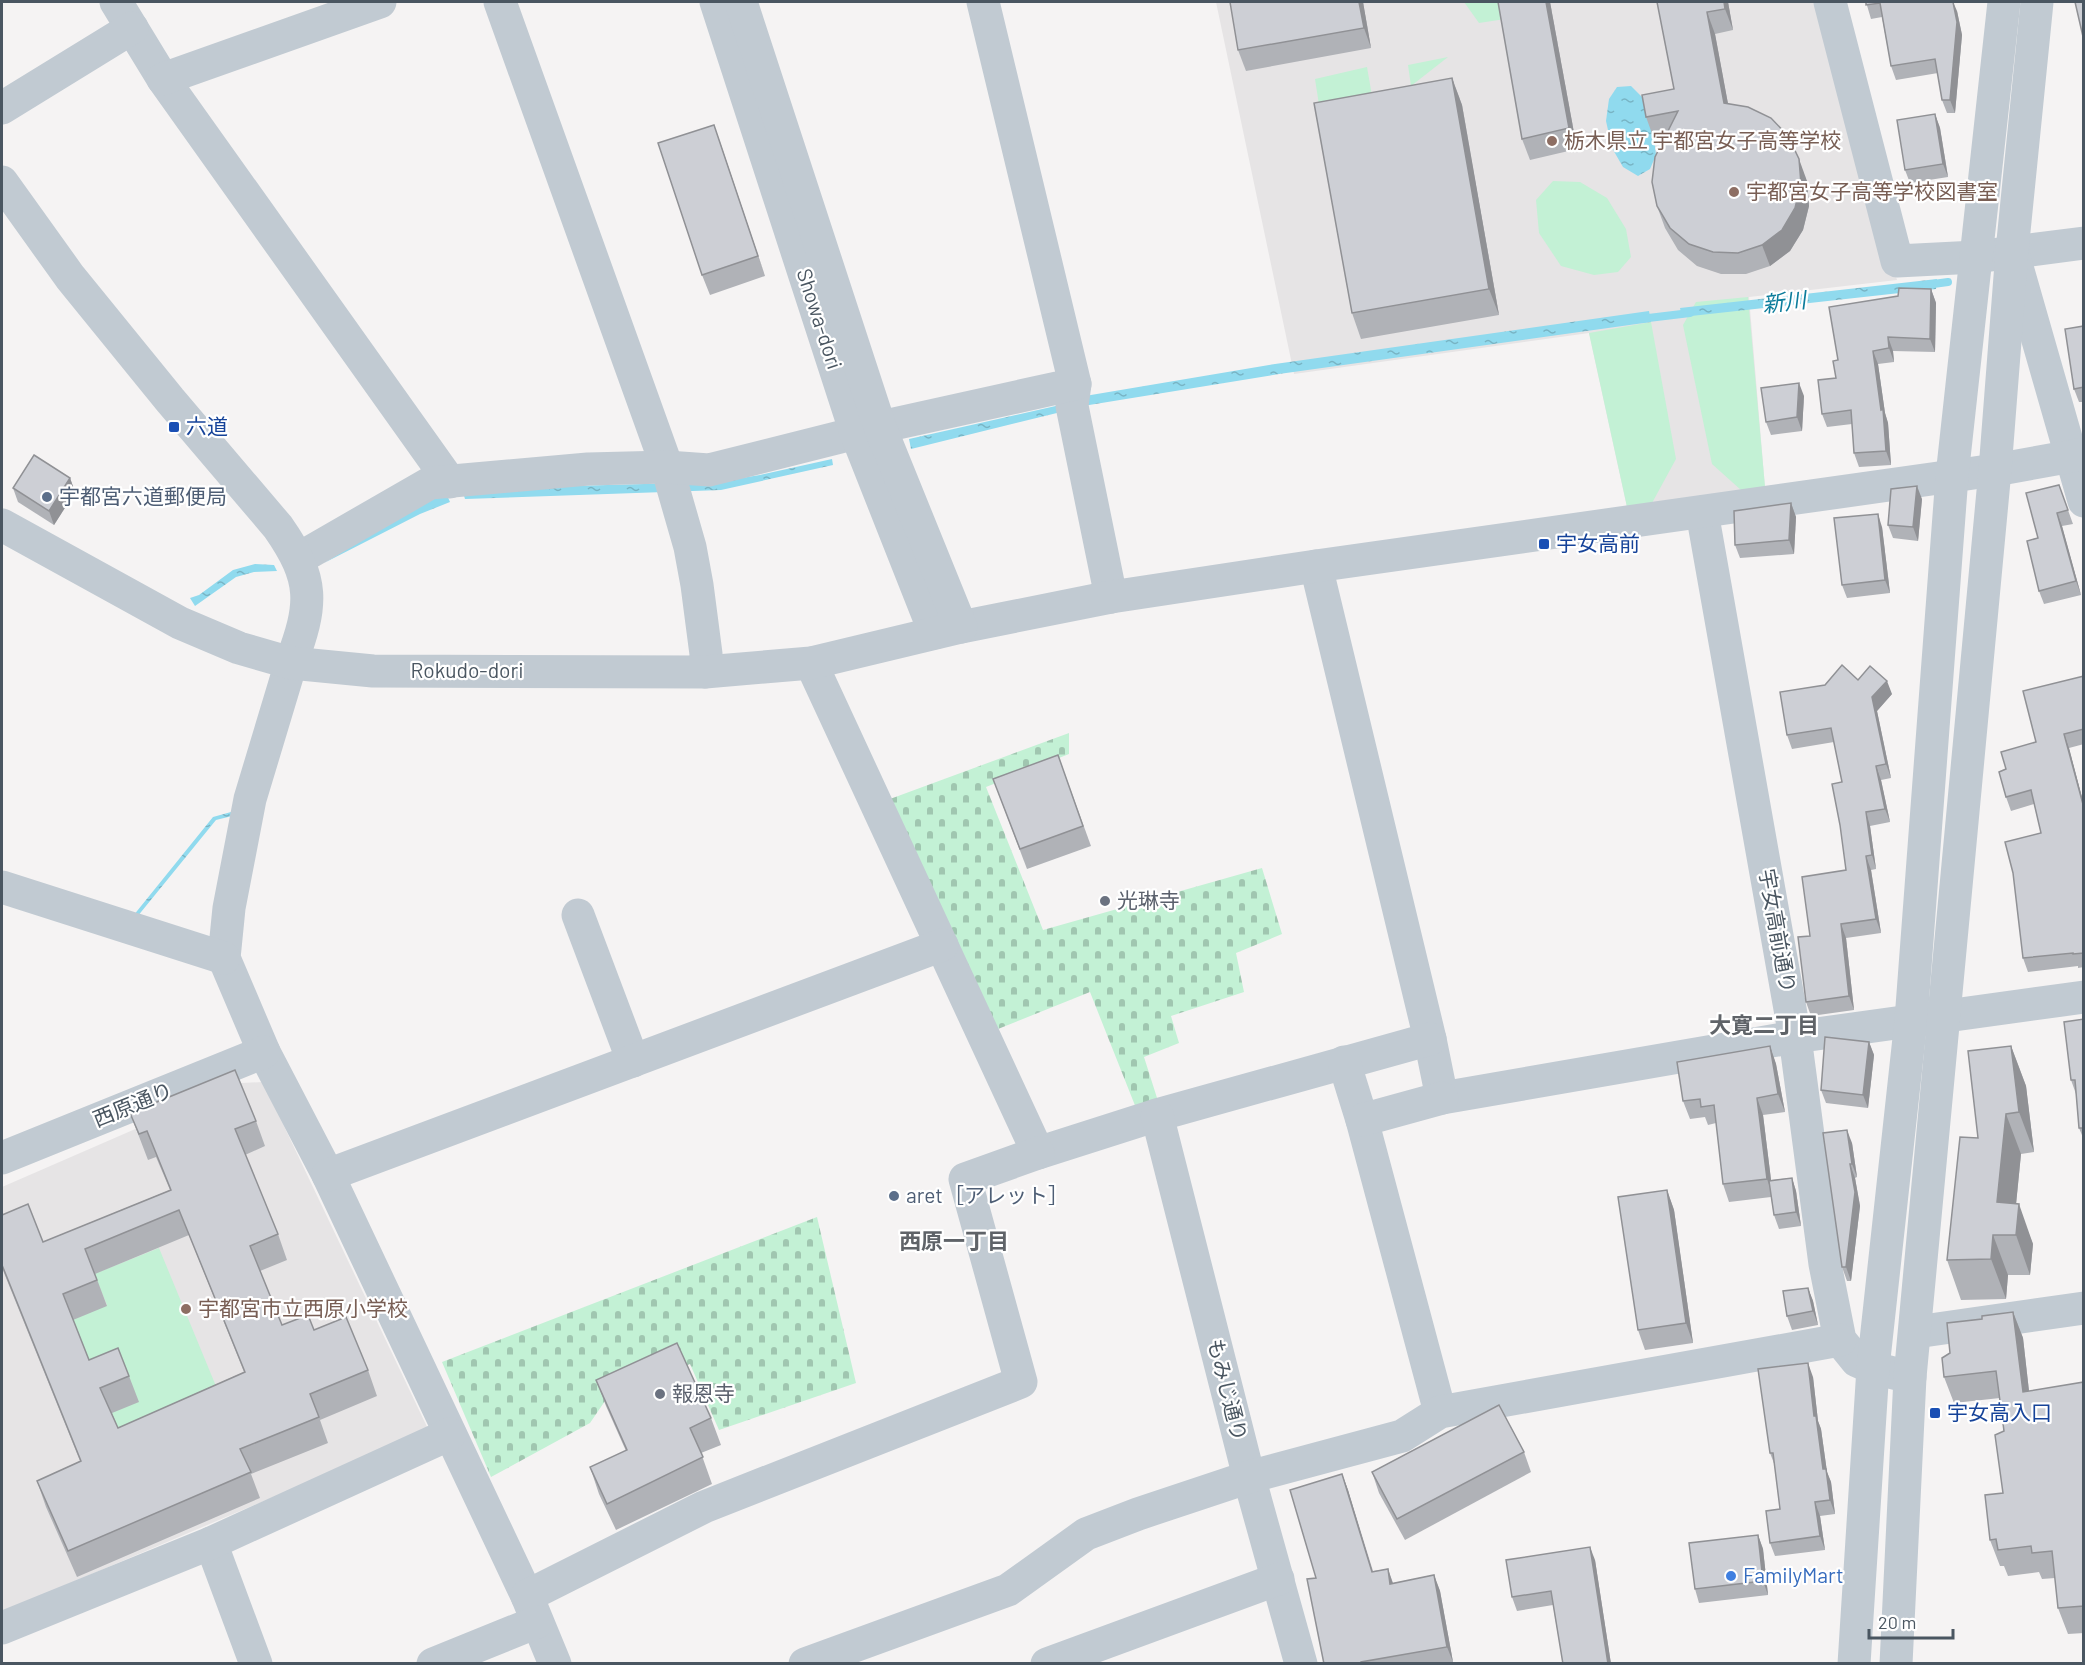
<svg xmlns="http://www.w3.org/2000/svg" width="2085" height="1665" font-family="Barlow,'Noto Sans JP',sans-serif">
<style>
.education{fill:#e6e4e5}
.green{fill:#c3f1d5}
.cemetery{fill:url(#cemetery-stones)}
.water{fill:url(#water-ripples)}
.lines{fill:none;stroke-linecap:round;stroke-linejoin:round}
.stream{stroke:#90daee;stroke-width:8}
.minor{stroke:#c1cad2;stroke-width:33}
.tertiary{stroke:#c1cad2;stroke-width:33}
.wall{fill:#b0b2b7;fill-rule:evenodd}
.shaded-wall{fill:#909195}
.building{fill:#cdcfd5;stroke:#909195;stroke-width:1.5;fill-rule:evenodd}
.education-dot{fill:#8d6e63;stroke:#fff;stroke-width:2}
.transit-dot{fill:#1a4fb4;stroke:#fff;stroke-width:2}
.service-dot{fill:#5c6f8a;stroke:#fff;stroke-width:2}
.worship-dot{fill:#6b7280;stroke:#fff;stroke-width:2}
.shop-dot{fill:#3f7fe0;stroke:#fff;stroke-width:2}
.labels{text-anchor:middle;stroke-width:4.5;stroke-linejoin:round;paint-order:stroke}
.education-label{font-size:21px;fill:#785e54;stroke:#fff;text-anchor:start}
.street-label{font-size:21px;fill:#4a5661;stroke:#fff}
.transit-label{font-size:21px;fill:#164399;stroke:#fff;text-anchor:start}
.service-label{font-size:21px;fill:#4e5e75;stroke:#fff;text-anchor:start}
.worship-label{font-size:21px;fill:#5b616d;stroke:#fff;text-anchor:start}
.shop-label{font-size:21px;fill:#366cbe;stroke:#fff;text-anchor:start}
.water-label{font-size:22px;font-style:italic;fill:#0c7c9b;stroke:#fff}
.neighbourhood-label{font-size:22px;font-weight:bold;fill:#5f6368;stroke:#fff}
</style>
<defs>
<pattern id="cemetery-stones" width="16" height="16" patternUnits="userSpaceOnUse" patternTransform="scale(1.5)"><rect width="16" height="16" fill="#c3f1d5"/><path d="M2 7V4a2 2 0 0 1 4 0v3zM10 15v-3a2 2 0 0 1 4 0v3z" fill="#a0c6b0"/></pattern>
<pattern id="water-ripples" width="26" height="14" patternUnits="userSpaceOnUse" patternTransform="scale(1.5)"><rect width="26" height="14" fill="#90daee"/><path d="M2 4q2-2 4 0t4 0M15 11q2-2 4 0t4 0" fill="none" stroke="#78b4c4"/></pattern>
</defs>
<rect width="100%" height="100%" fill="#f5f3f3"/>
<g class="education">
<polygon points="1216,2 1820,2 1897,280 1749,297 1765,487 1627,507 1589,333 1294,374"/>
<polygon points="263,1082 429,1431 2,1612 2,1187 241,1083"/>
</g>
<g class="green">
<polygon points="1464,2 1502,2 1505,19 1479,23"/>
<polygon points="1448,57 1411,86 1408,65"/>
<polygon points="1367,67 1375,113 1322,124 1315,79"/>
<polygon points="1553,181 1580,182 1607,198 1626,229 1631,257 1618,272 1594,275 1561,266 1539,233 1536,200"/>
<polygon points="1748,297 1765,487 1741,490 1712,464 1683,325 1696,302"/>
<polygon points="1651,322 1676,459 1652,503 1627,507 1589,333"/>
<polygon points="159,1248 218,1391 118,1433 72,1320 107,1305 94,1274"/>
</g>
<g class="cemetery">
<polygon points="1069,733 1069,754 986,787 1043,930 1262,868 1282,934 1236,953 1244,992 1171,1016 1179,1043 1144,1057 1158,1101 1136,1108 1090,992 998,1029 890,799"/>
<polygon points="817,1217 856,1383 719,1430 690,1364 605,1401 590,1423 491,1477 442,1362"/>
</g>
<g class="water">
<polygon points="1631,86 1644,99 1654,139 1656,155 1650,169 1638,176 1623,167 1612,148 1606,121 1609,99 1617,87"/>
<polygon points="1937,279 1936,289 1682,317 1680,308"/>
<polygon points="1649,311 1651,322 1279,374 1083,406 1085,396 1275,364"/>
<polygon points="1060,405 1061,412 911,449 909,439"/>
<polygon points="832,459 833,465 721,490 465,499 462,489 716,482 760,475"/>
<polygon points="446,493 450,502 420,514 324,563 422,502"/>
<polygon points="255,564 274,565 277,571 254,572 236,577 195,606 190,598 199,595 233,570"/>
<polygon points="231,812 232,816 216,820 137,917 133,916 213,817"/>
</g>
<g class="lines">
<g class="stream">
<polyline points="1926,285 1948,282"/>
<polyline points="1640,319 1690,313"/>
</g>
<g class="minor">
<polyline points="116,2 163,79 450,482"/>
<polyline points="500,2 667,467 690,547 697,585 706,654 705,672"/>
<polyline points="1830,2 1897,261 1976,257 2084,243"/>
<polyline points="163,79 380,2"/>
<polyline points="2,108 132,28"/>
<polyline points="2013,253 2084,501"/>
<polyline points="1075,384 1072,406 1111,597"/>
<polyline points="1702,512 1795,1037 1825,1264 1840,1340 1857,1361 1873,1368 1910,1377"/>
<polyline points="298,559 430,483 588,469 667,467 709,470 880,427 1075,384 983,2"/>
<polyline points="1316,566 1430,1039 1442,1098 1795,1037 2084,997"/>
<polyline points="961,627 1111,597 1316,566 1995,470 2084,454"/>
<polyline points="291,663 250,799 229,908 224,958 264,1052 328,1175 527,1596 555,1664"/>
<polyline points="811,663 1038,1153 1157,1115 1430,1039"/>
<polyline points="2,887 224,958"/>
<polyline points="578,915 633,1061"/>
<polyline points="1344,1062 1362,1120 1440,1412"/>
<polyline points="1157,1115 1249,1477 1301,1664"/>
<polyline points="1362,1120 1442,1098"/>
<polyline points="328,1175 942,945"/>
<polyline points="1916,1332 2084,1308"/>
<polyline points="211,1543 256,1664"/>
<polyline points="527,1596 704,1507 1021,1382 965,1179 1038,1153"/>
<polyline points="2,1628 211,1543 450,1434"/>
<polyline points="433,1664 537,1622"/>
<polyline points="805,1664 1008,1590 1086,1534 1138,1514 1249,1477 1402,1436 1440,1412 1840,1340"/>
<polyline points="1047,1664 1278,1579"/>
</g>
<g class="tertiary">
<polyline points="716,2 856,433 935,633"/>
<path d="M2,182L70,277L170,400L278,527C315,580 313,604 291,663"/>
<polyline points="2,525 180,623 239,648 291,663 373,671 705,672 811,663 961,627 880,427 741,2"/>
<polyline points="2,1158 264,1052"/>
<polyline points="1854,1664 1873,1368 1911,1020 1952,476 2004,2"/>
<polyline points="1896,1664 1910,1377 1995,470 2012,251 2037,2"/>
</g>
</g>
<g class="wall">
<polygon points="1363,2 1371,48 1246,71 1238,50"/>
<polygon points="1550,2 1577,149 1530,160 1522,139"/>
<polygon points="1657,2 1728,2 1733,30 1715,34 1728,104 1807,181 1809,206 1803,230 1790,251 1770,266 1746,274 1721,274 1697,266 1678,250 1665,228 1657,206 1665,137 1654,139 1646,117 1674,89"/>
<polygon points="1866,2 1957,11 1962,35 1955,113 1947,113 1942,100 1938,73 1896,80 1891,66 1882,17 1871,19"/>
<polygon points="1452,78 1462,105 1499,315 1361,339 1352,313"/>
<polygon points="1935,114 1940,128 1948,177 1910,183 1905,170"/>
<polygon points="714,125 765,276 710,295 702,275"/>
<polygon points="1931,289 1936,303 1935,352 1893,351 1894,362 1878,364 1885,413 1888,423 1891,465 1859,467 1854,453 1852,424 1827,427 1822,414 1836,378 1838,360 1898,296"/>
<polygon points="2084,326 2084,402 2079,402 2074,389"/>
<polygon points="1804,396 1802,431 1771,435 1766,422"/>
<polygon points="70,478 75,492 54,525 18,502 13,488"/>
<polygon points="2059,485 2073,524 2062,526 2081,595 2044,604 2039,591 2038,538"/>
<polygon points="1922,499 1918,541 1893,538 1888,525"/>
<polygon points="1791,503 1796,517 1794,554 1740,558 1735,545"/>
<polygon points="1882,527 1890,593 1847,598 1842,585"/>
<polygon points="2084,676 2084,744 2069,748 2084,805 2084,967 2078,968 2078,966 2028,972 2023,958 2041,833 2034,804 2011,811 2006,797 2006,769 2036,742"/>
<polygon points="1858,680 1892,694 1877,711 1891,778 1881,780 1890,822 1870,826 1876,869 1871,870 1881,933 1846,938 1854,1010 1811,1016 1806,1002 1810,936 1846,870 1842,782 1834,742 1792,749 1787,735"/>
<polygon points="1058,755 1091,846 1027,869 993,779"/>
<polygon points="2084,1019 2084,1140 2079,1128 2076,1094 2071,1080"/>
<polygon points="1869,1042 1874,1055 1868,1108 1826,1103 1821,1090"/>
<polygon points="1770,1046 1776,1064 1785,1112 1763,1115 1771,1180 1792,1178 1796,1191 1801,1226 1779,1229 1774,1215 1771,1197 1729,1202 1723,1184 1716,1123 1708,1125 1705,1117 1690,1119 1683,1101"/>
<polygon points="2011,1046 2026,1086 2034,1152 2021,1154 2016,1204 2033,1244 2030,1275 2008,1275 2006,1299 1961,1300 1947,1260 1978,1138"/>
<path d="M130,1113L256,1121L265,1146L245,1155L278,1234L287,1260L260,1271L282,1325L314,1330L368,1370L377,1396L320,1420L328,1443L251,1474L260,1498L77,1577L46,1507L37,1481L80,1461L2,1268V1215L43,1242L170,1190L156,1157L148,1160ZM189,1235L244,1372L118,1428L112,1413L139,1402L129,1376L89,1360L73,1320L107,1306L95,1274Z"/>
<polygon points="1823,1133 1852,1143 1857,1177 1855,1178 1860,1206 1851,1281 1847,1281 1842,1267"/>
<polygon points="1667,1190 1674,1210 1693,1343 1645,1350 1638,1330"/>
<polygon points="1808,1288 1813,1301 1818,1325 1792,1330 1787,1316"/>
<polygon points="2013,1312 2023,1338 2029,1391 2084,1382 2084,1633 2068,1634 2058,1608 2055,1578 2042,1579 2039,1572 2008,1576 2004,1566 2000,1566 1990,1540 2003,1493 2004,1431 2000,1398 1954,1403 1944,1377 1950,1353 1982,1319"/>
<polygon points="1813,1377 1818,1421 1821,1429 1827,1472 1831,1482 1835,1514 1820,1516 1825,1550 1775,1556 1770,1543 1780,1509 1775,1466 1770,1453"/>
<polygon points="596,1380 711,1418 721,1445 701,1453 712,1484 616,1530 599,1494 590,1467 626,1451 606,1406"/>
<polygon points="1524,1452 1531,1472 1405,1540 1379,1493 1372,1472"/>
<polygon points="1342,1474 1348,1490 1373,1571 1388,1569 1393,1583 1434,1575 1440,1591 1453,1662 1446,1664 1324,1664 1316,1578"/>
<polygon points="1758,1535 1763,1549 1768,1595 1699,1603 1695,1589"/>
<polygon points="1595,1560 1611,1664 1563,1664 1553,1605 1517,1611 1512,1597"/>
</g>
<g class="shaded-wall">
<polygon points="1359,2 1363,2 1371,48 1364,28"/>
<polygon points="1546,2 1550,2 1577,149 1569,128"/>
<polygon points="1724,2 1728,2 1733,30 1725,9"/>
<polygon points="1953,2 1957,11 1962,35 1955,113 1950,100"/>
<polygon points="1707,12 1715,34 1732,125 1724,103"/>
<polygon points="1452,78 1462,105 1499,315 1489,289"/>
<polygon points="1935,114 1940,128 1948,177 1943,164"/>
<polygon points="714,125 721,145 765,276 758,256"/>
<polygon points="1799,159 1807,181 1809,206 1803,230 1790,251 1770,266 1762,245"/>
<polygon points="1931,289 1936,303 1935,352 1930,339"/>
<polygon points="1888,337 1893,351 1894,362 1889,348"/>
<polygon points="1873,351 1878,364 1885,413 1888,423 1891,465 1886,451"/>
<polygon points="1799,383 1804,396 1802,431 1797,417"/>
<polygon points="70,478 75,492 54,525 49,511"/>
<polygon points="1917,486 1922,499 1918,541 1913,527"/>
<polygon points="1791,503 1796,517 1794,554 1789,540"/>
<polygon points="2057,513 2062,526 2081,595 2076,581"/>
<polygon points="1878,514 1882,527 1890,593 1885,580"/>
<polygon points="1887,681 1892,694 1877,711 1891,778 1886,764 1872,697"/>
<polygon points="2064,734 2069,748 2084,805 2084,810"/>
<polygon points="1876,766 1881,780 1890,822 1885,809"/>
<polygon points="1866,812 1870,826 1876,869 1872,855"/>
<polygon points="1866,856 1871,870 1881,933 1876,919"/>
<polygon points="1841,924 1846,938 1854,1010 1849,996"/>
<polygon points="1869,1042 1874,1055 1868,1108 1863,1095"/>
<polygon points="1770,1046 1776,1064 1785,1112 1778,1094"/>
<polygon points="2011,1046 2026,1086 2034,1152 2019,1112"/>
<polygon points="1757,1098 1763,1115 1773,1196 1767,1179"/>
<polygon points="2006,1114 2021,1154 2013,1235 1997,1202"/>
<polygon points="1847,1130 1852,1143 1857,1177 1852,1164"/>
<polygon points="1850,1164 1855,1178 1860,1206 1851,1281 1846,1267"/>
<polygon points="1792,1178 1796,1191 1801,1226 1796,1212"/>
<polygon points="1667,1190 1674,1210 1693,1343 1686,1323"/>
<polygon points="2019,1204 2033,1244 2030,1275 2016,1235"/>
<polygon points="1993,1235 2008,1275 2006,1299 1991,1259"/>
<polygon points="1808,1288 1813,1301 1818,1325 1813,1311"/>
<polygon points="2013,1312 2023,1338 2032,1418 2023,1392"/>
<polygon points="1808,1363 1813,1377 1818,1421 1821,1429 1827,1472 1831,1482 1835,1514 1830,1500 1823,1469 1814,1416"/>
<polygon points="1342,1474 1348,1490 1377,1587 1372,1572"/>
<polygon points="1815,1502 1820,1516 1825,1550 1820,1536"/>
<polygon points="1758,1535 1763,1549 1768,1595 1763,1581"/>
<polygon points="1590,1547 1595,1560 1611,1664 1608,1664"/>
<polygon points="1388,1569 1393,1584 1390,1584"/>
<polygon points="1434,1575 1440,1591 1453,1662 1447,1647"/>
</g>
<g class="building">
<polygon points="1230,2 1359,2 1364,28 1238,50"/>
<polygon points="1498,2 1546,2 1569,128 1522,139"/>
<polygon points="1657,2 1724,2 1725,9 1707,12 1724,103 1748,107 1771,118 1788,136 1799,159 1801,184 1795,208 1782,230 1762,245 1738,253 1713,252 1689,244 1670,228 1657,206 1652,182 1655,157 1678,111 1646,117 1642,95 1674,89"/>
<polygon points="1866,2 1953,2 1957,22 1950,100 1942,100 1935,59 1891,66 1880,3 1866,5"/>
<polygon points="2075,2 2084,2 2084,41"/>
<polygon points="1452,78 1489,289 1352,313 1314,103"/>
<polygon points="1935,114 1943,164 1905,170 1897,120"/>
<polygon points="714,125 758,256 702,275 658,143"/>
<polygon points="1899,288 1931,289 1930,339 1888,337 1889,348 1873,351 1881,410 1883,409 1886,451 1854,453 1851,410 1822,414 1818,380 1836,378 1833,361 1838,360 1829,307 1898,296"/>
<polygon points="2084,326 2084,387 2074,389 2065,329"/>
<polygon points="1799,383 1797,417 1766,422 1761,388"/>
<polygon points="34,455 70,478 49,511 13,488"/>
<polygon points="2059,485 2068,510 2057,513 2076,581 2039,591 2027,541 2038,538 2026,493"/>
<polygon points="1917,486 1913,527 1888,525 1891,489"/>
<polygon points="1791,503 1789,540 1735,545 1734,511"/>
<polygon points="1878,514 1885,580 1842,585 1834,518"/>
<polygon points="1842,665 1858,680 1870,666 1887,681 1872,697 1886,764 1876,766 1885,809 1866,812 1872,855 1866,856 1876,919 1841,924 1849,996 1806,1002 1798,937 1810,936 1802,877 1846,870 1840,825 1832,784 1842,782 1831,728 1787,735 1780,692 1825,685"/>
<polygon points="2084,676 2084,729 2064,734 2084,808 2084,953 2073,954 2073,953 2023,958 2013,873 2005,842 2041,833 2031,790 2006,797 1999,772 2006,769 2001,752 2036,742 2023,691"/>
<polygon points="1058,755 1083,826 1020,849 993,779"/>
<polygon points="2084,1019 2084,1128 2079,1128 2075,1080 2071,1080 2064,1022"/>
<polygon points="1825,1037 1869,1042 1863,1095 1821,1090"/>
<polygon points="1770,1046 1778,1094 1757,1098 1767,1179 1723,1184 1714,1105 1701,1107 1700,1099 1683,1101 1677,1062"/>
<polygon points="2011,1046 2019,1112 2006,1114 1997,1202 2019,1204 2016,1235 1993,1235 1991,1259 1947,1260 1960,1137 1978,1138 1968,1051"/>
<path d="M235,1070L256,1121L235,1129L278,1234L250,1246L282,1325L308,1315L314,1330L346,1317L368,1370L310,1394L319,1417L240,1449L251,1472L68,1551L37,1481L81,1461L2,1265V1215L28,1204L43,1242L171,1190L147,1131L139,1134L130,1113ZM179,1210L245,1372L118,1428L100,1388L129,1376L118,1348L89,1360L63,1294L97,1280L85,1249Z"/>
<polygon points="1847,1130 1852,1164 1850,1164 1855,1192 1846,1267 1842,1267 1823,1133"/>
<polygon points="1792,1178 1796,1212 1774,1215 1769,1181"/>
<polygon points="1667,1190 1686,1323 1638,1330 1618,1197"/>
<polygon points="1808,1288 1813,1311 1787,1316 1783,1291"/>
<polygon points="2013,1312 2023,1392 2084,1382 2084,1606 2058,1608 2052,1551 2032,1553 2031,1546 1998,1550 1996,1539 1990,1540 1985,1495 2003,1493 1995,1435 2004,1431 1996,1371 1944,1377 1942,1358 1950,1353 1947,1323 1982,1319 1982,1316"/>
<polygon points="677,1343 711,1418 690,1428 703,1457 607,1504 590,1467 627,1450 596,1380"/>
<polygon points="1808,1363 1814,1416 1816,1416 1823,1469 1826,1469 1830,1500 1815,1502 1820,1536 1770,1543 1766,1511 1780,1509 1773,1453 1770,1453 1758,1369"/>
<polygon points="1499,1405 1524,1452 1397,1519 1372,1472"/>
<polygon points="1342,1474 1372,1572 1388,1569 1390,1584 1434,1575 1447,1647 1361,1662 1361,1664 1324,1664 1307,1579 1316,1578 1290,1490"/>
<polygon points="1758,1535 1763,1581 1695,1589 1689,1543"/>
<polygon points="1590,1547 1608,1664 1563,1664 1551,1591 1512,1597 1506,1560"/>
</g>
<g class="education-dot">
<circle cx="1552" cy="141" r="6"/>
<circle cx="1734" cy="192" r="6"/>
<circle cx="186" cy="1309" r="6"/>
</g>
<g class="transit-dot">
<rect x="168" y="421" width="12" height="12" rx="3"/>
<rect x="1538" y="538" width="12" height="12" rx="3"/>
<rect x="1929" y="1407" width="12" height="12" rx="3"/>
</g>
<g class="service-dot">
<circle cx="47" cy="497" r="6"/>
<circle cx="894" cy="1196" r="6"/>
</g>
<g class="worship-dot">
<circle cx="1105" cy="901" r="6"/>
<circle cx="660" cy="1394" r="6"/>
</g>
<circle class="shop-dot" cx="1731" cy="1576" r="6"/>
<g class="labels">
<g class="education-label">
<text x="1564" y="148">栃木県立 宇都宮女子高等学校</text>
<text x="1746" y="199">宇都宮女子高等学校図書室</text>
<text x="198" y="1316">宇都宮市立西原小学校</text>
</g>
<g class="street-label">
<text transform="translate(819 319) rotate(72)" y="7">Showa-dori</text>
<text x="467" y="678">Rokudo-dori</text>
<text transform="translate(1777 931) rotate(80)" y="7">宇女高前通り</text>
<text transform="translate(133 1105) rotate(-22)" y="7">西原通り</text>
<text transform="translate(1227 1390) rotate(76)" y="7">もみじ通り</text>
</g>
<g class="transit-label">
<text x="186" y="434">六道</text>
<text x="1556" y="551">宇女高前</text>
<text x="1947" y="1420">宇女高入口</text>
</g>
<g class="service-label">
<text x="59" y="504">宇都宮六道郵便局</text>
<text x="906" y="1203">aret［アレット］</text>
</g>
<g class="worship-label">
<text x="1117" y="908">光琳寺</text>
<text x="672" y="1401">報恩寺</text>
</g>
<g class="shop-label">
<text x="1743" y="1583">FamilyMart</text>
</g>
<g class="water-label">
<text transform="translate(1784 302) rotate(-7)" y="8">新川</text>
</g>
<g class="neighbourhood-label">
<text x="1764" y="1033">大寛二丁目</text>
<text x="954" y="1249">西原一丁目</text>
</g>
</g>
<rect width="2085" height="1665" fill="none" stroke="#4a5661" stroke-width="6"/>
<path d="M1869 1629v9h84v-9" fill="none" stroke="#4a5661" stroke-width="3"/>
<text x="1878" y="1629" font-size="18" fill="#4a5661" stroke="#ffffff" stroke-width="4.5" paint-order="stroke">20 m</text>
</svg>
